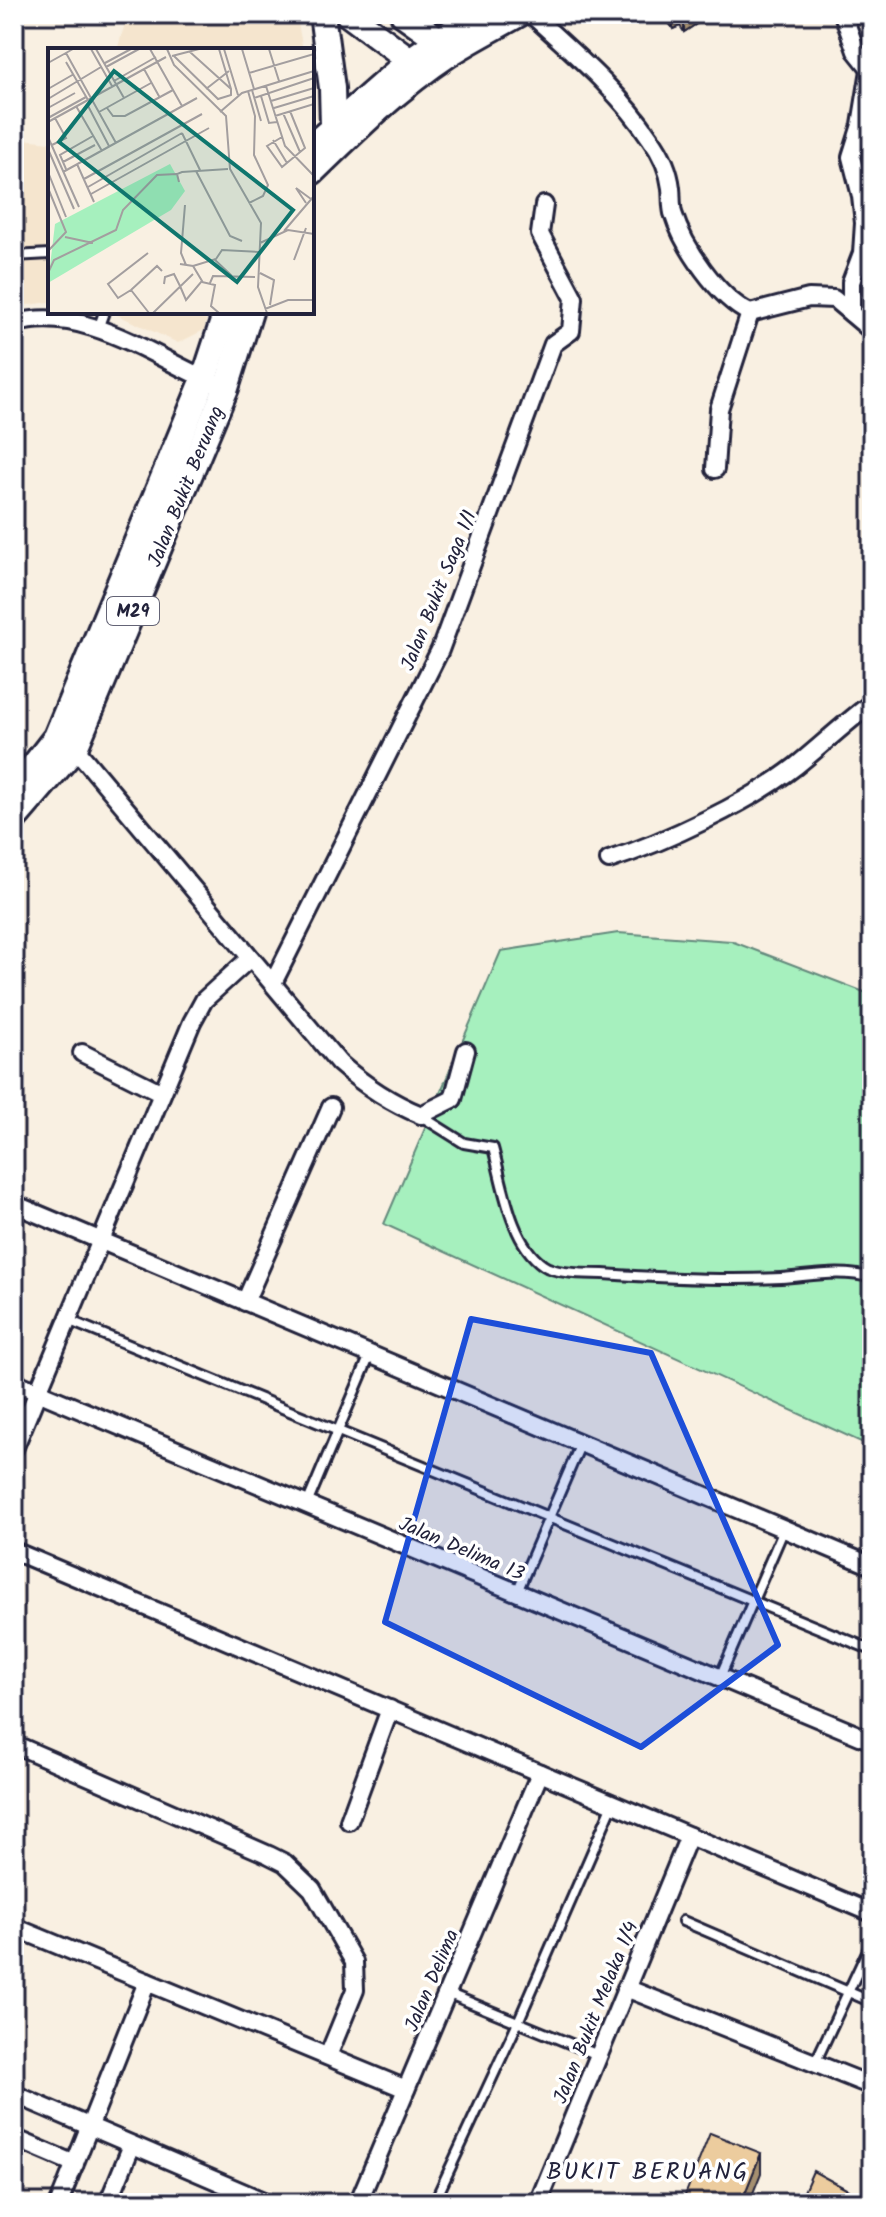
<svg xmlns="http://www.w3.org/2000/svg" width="886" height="2217" font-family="Kalam,sans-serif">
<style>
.built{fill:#f5e5ce}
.green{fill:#a6f0be;stroke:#64897c;stroke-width:2}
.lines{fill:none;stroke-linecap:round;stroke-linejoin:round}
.service-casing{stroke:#22223b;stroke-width:14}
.minor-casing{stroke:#22223b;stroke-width:22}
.primary-casing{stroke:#22223b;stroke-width:30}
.service{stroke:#fff;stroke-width:8}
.minor{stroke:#fff;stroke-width:16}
.primary{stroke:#fff;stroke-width:24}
.wall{fill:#cbaf88;stroke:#22223b;stroke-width:2}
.shaded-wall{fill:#a58f6f;stroke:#22223b;stroke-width:2}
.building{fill:#eccc9e;stroke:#22223b;stroke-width:2}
.marked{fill:#1d4ed8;fill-opacity:0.2;stroke:#1d4ed8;stroke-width:6;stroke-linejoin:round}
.labels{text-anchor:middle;stroke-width:7;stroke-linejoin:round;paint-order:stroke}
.shield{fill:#fff;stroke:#646476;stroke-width:2}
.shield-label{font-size:18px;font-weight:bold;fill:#22223b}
.street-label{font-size:20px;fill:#22223b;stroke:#fff}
.quarter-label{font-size:24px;letter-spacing:2px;fill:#22223b;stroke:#fff}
.inset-road{fill:none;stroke:#a39e9f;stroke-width:2}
.view{fill:#0f766e;fill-opacity:0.15;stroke:#0f766e;stroke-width:4}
.inset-edge{fill:none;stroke:#22223b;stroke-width:4}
</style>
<rect width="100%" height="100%" fill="#f9f0e2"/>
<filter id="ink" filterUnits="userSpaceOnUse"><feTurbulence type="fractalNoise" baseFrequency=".0125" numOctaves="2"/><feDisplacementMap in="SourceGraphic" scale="16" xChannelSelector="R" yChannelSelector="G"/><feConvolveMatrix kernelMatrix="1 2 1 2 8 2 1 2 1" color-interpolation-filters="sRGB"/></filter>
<g filter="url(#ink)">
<g class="built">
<polygon points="128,14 284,14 297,18 303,50 117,50"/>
<polygon points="14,138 50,142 50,302 14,307"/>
<polygon points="111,312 208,312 204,330 178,343"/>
</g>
<polygon class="green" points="618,933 731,941 872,995 872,1447 384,1224 501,951"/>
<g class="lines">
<g class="service-casing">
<g id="service">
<polyline points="14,256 50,254"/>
<polyline points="98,329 104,312"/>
<path d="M421,1116L464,1143L493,1148C503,1184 510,1242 543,1265C555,1274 587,1274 603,1274C662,1278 721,1281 781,1278C811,1276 841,1269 872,1278"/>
<polyline points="68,1320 872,1650"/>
<polyline points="307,1504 370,1355"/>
<polyline points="517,1592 581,1443"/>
<polyline points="720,1677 784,1529"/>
<polyline points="683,1921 872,2002"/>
<polyline points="447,1993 598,2055"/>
<polyline points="815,2063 872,1941"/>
<polyline points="434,2203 518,2022 613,1804"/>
</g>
</g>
<g class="minor-casing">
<g id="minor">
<path d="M531,14C572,52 619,91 650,138C661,153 669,170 671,188C672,197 671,204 673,213C683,246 718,298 750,313L809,298L834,299L872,331"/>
<polyline points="843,14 856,51 872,71"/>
<polyline points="851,313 851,282 862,253 864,223 861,196 851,157 861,125 870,70"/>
<path d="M14,324C82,303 153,357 214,383"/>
<polyline points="715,469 719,409 750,313"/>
<path d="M75,748L339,1063C364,1085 389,1102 421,1115L453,1099L466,1051"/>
<path d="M609,860C665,842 750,802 796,766C822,745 846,722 872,703"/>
<polyline points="273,983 440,650 553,344 571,331 574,298 540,234 544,205"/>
<polyline points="82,1053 162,1093"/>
<polyline points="14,1204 872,1566"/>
<polyline points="245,1302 331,1107"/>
<polyline points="14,1382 872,1741"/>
<polyline points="14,1449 192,1022 204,1000 250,958"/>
<polyline points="14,1551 872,1913"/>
<polyline points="14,1744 269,1855 285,1863 312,1889 354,1962 355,1990 328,2056"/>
<polyline points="349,1821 390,1709"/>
<polyline points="14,1927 406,2089"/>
<polyline points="626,1988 872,2086"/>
<polyline points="14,2094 268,2203"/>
<polyline points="14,2138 75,2164"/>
<polyline points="59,2203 147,1982"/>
<polyline points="108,2203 132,2145"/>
<polyline points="358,2203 540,1773"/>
<polyline points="538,2203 689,1836"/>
</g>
</g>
<g class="primary-casing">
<g id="primary">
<polyline points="322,14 332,88 333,126"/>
<polyline points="348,14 410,60 420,73"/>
<polyline points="403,14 438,39 446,49"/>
<polyline points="312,146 410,60 478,14"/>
<path d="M312,172C354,131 399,87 449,54C471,40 496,27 519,14"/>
<polyline points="14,791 56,737 204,379 226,312"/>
<polyline points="14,819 75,748 226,388 250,312"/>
</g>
</g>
<use href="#service" class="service"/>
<use href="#minor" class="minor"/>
<use href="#primary" class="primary"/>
</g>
<polygon class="wall" points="667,14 701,14 701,21 684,32 680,26 673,29 667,20"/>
<g class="shaded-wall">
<polygon points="696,14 701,14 701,21 684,32 684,22"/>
<polygon points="680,15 680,26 673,29 673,19"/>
<polygon points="761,2153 761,2173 749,2203 741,2203"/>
</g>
<g class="building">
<polygon points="670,14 696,14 684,22 680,15 673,19"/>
<polygon points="710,2133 761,2153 741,2203 682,2203"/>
<polygon points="813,2171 872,2203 799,2203"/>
</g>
</g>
<path class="marked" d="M471,1319L651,1353L778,1645L641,1747L385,1622Z"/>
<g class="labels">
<rect class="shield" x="107" y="597" width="52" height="28" rx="6"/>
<g class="shield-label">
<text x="133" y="617">M29</text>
</g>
<g class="street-label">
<text transform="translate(185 486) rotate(-68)" y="7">Jalan Bukit Beruang</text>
<text transform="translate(438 590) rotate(-68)" y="7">Jalan Bukit Saga 1/1</text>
<text transform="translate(462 1548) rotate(23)" y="7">Jalan Delima 13</text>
<text transform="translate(431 1980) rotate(-67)" y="7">Jalan Delima</text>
<text transform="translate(595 2012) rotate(-68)" y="7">Jalan Bukit Melaka 1/4</text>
</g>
<g class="quarter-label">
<text x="648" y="2179">BUKIT BERUANG</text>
</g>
</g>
<g transform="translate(48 48)">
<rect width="266" height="266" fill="#f9f0e2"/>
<path d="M122,116L137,143L123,162L0,235L7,176Z" fill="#a6f0be"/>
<path class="inset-road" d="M43,1L64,38M48,1L76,50M102,1L134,58M119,1L126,17L178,68L182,121L213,175L210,239L219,265M171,1L183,41M176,1L190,47M194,1L206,41M221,1L231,33M18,5L68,95M124,8L151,1M126,8L170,51L183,47V41L142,4M18,14L40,52M0,15L25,1M57,15L83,1M58,19L91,1M96,21L112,50M201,25L266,6M66,33L108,9M218,38L237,98L266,128M0,41L26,26M158,41L181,23M204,42L213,73M200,43L207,68L206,107L220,137L215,148L201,155M213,48L221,75L229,74M206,50L266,30M0,51L53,19M223,53L266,40M39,56L61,98M28,58L54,103M0,60L27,45M59,60L65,68H77L125,42M226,60L266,48M51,64L103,35M172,64L194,45L266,23M235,65L252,104M227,68L266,56M0,70L38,49M0,74L118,9M134,85L152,122M0,89L31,159M234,89L219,98L234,119L257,100L242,63M225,92L239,115M4,97L18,90L7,70M0,101L26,161M15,114L47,97M29,116L46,154M18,121L12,107L45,88M148,123L182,188L194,193M0,124L18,169M15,124L149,50M36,131L154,66M131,134L129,126L134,124L180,121M40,139L134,85M0,140L18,184L0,203M43,146L161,80M258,155L248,140L263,151M137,157L133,205L138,217M236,183L266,148M17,189L45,195M212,195L240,182L266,186M100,205L60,236L70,250L83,242L101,265M166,211L184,228M246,212L258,180M145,218L168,211L174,202L211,204M0,225L6,212L68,182L75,162L109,127L129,126M212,225L226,232L222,257M154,234L167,237L163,258L171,265M162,235L165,228L207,229M116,236L117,229L126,226L132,238M132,238L138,252L154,233L145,218L132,216M83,242L109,218L114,223M217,261L240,252H266M105,265L145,226"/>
<path class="view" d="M66,23L245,162L189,234L11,94Z"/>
<rect width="266" height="266" class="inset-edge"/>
</g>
<rect width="886" height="2217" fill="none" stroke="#fff" stroke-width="48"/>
<rect x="24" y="24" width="838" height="2169" fill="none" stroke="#22223b" stroke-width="3" filter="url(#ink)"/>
</svg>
